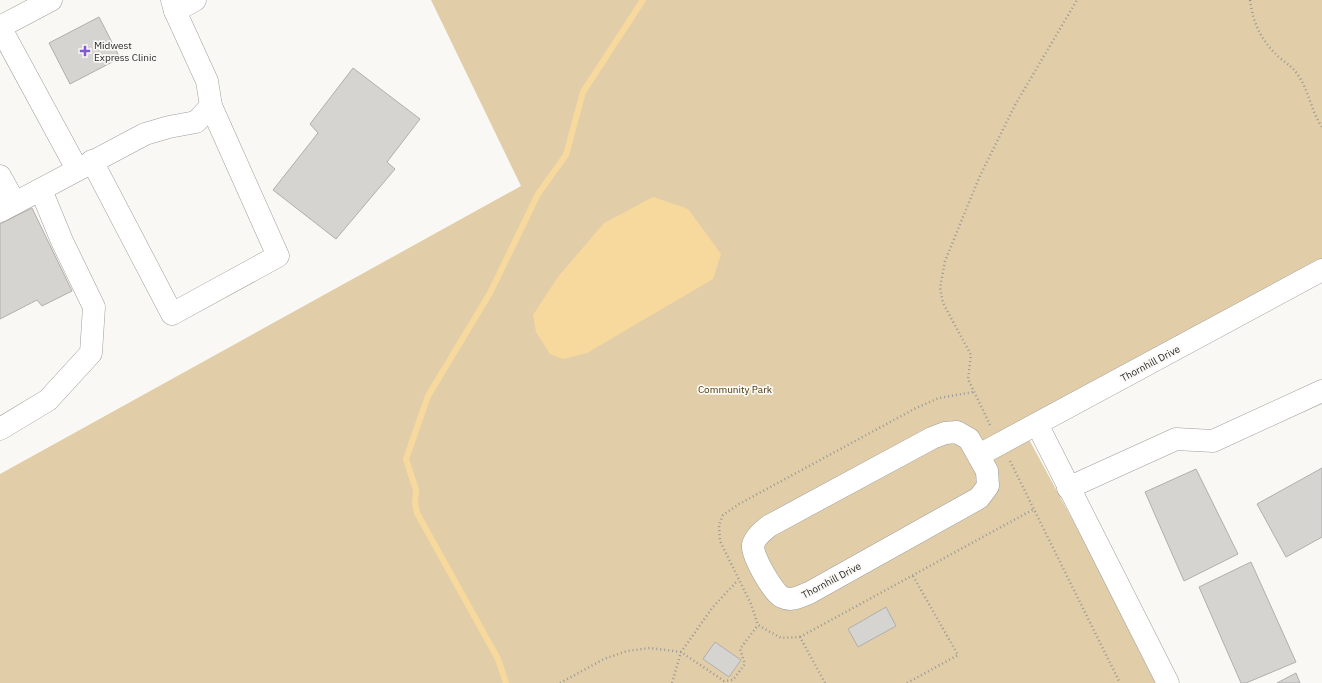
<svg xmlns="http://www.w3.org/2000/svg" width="1322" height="683" font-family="'IBM Plex Sans',sans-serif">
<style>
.green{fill:#e1cea8}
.water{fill:#f8d99d}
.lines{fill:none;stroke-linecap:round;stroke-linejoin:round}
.stream{stroke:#f8d99d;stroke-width:6}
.building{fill:#d5d4d1;stroke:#b1afac}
.minor-casing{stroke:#9f9e9b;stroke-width:23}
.path{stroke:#999896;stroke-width:2.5;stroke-dasharray:1 3;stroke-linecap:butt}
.minor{stroke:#fff;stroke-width:22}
.poi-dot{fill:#7e59d3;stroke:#faf8f5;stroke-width:1.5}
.labels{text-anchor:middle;stroke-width:3.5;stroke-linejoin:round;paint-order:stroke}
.poi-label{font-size:10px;fill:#282726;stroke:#faf8f5;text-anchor:start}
.street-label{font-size:10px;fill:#282726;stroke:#faf8f5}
.park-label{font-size:10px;fill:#4c3705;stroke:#faf8f5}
</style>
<rect width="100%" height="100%" fill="#faf8f5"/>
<polygon class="green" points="431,0 1322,0 1322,271 1025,432 1161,683 0,683 0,474 521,186"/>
<polygon class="water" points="653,197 688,209 721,254 713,279 587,353 563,359 550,354 536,332 533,315 558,277 604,223"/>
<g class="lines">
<polyline class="stream" points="506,683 498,659 417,513 415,503 416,490 406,459 428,396 490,293 538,194 566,155 583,92 643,0"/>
</g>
<g class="building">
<polygon points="99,17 120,58 70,84 49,43"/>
<polygon points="353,68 420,119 387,162 395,169 336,239 273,190 318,133 310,124"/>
<polygon points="32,208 72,291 42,306 37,300 0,319 0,224"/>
<polygon points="1322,468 1322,537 1286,557 1257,504"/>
<polygon points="1196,469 1238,554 1184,581 1145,492"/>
<polygon points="1251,562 1296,662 1246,683 1241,683 1199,587"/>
<polygon points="886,607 896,626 858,647 848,629"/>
<polygon points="715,642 741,660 729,677 703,659"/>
<polygon points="1296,673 1300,683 1277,683"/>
</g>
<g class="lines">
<g class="minor-casing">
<g id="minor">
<polyline points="175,11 195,0"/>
<polyline points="0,27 77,169"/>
<polyline points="0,27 51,0"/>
<polyline points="92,161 172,314 278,256 211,106"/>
<polyline points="0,176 15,203"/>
<polyline points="0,211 145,134 169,127 196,122 211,106 207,81 175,11 172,0"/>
<polyline points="1037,424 1168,683"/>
<polyline points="0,429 48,400 91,353 94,307 62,241 41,190"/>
<path d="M957,432L969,439L987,471L988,486L979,498L809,593C800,596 792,602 782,597C773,593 751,554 753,545C755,537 763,531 769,526L932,438L945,433Z"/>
<polyline points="979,455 1322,270"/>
<polyline points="1068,488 1176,439 1213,441 1322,391"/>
</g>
</g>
<g class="path">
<path d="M1250,0C1253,24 1262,42 1280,58C1287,64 1293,67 1298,75C1309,91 1311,111 1322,127"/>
<polyline points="990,425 968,379 971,355 943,303 940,288 945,261 979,178 1015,105 1077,0"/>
<polyline points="1010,461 1120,683"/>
<polyline points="800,637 1034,509"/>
<polyline points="560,683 604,659 627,651 650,648 681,652 724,681 733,680 745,664 740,649 758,625"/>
<polyline points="672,683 681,652 713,607 738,580"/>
<polyline points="825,683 800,637 781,638 758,625 751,604 720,541 719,525 723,515 739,504 916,408 939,398 973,392"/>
<polyline points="907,683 958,655 913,576"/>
</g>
<use href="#minor" class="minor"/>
</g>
<path class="poi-dot" d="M83 45h4v4h4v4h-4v4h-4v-4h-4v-4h4z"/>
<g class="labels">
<g class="poi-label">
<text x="94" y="49">Midwest<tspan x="94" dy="12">Express Clinic</tspan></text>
</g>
<g class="street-label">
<text transform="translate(1150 363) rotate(-28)" y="4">Thornhill Drive</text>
<text transform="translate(831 580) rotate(-28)" y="4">Thornhill Drive</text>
</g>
<g class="park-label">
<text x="735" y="393">Community Park</text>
</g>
</g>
</svg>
